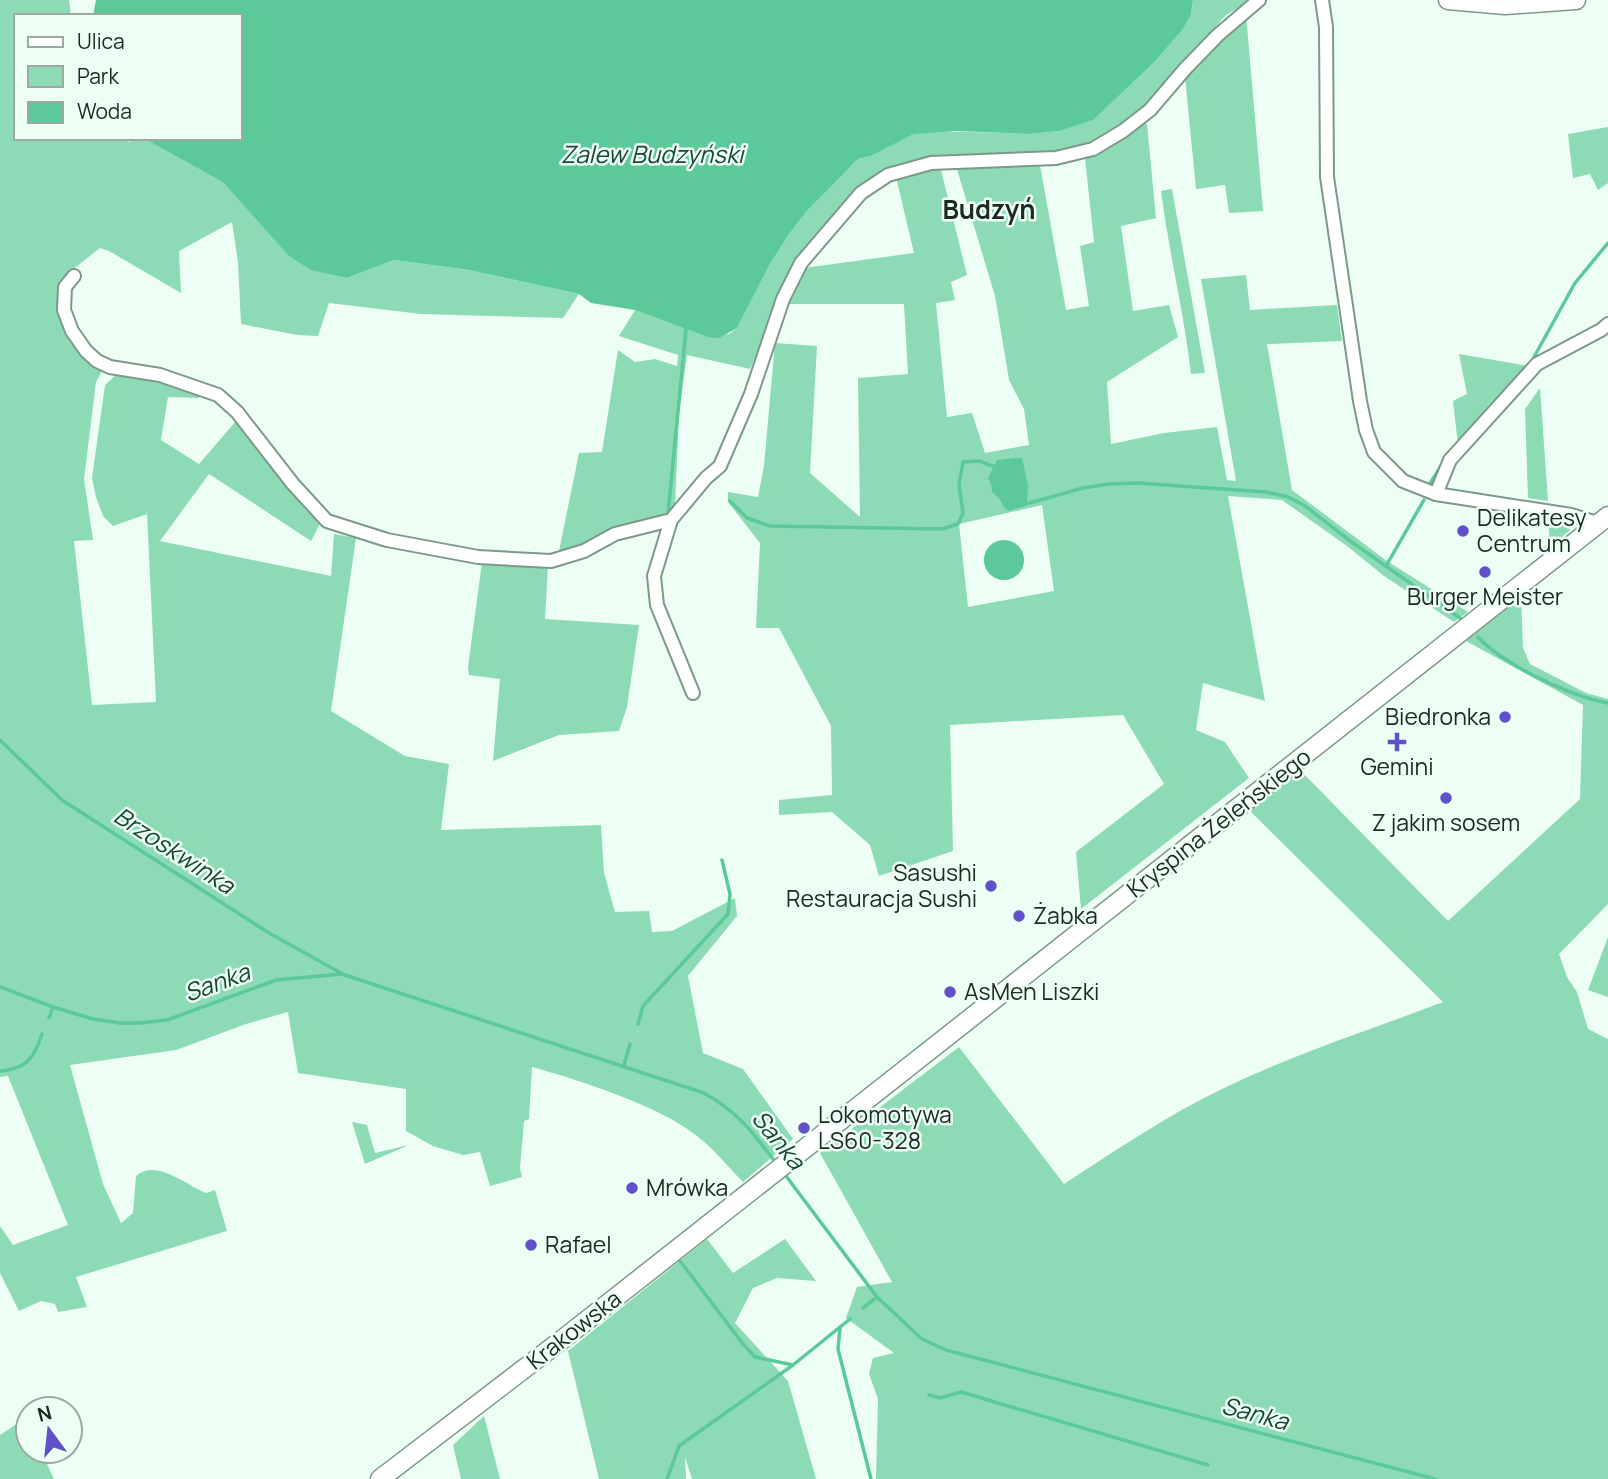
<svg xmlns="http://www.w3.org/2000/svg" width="1608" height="1479" font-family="Manrope,sans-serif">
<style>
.green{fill:#8cdbb4;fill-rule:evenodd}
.water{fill:#5bc998}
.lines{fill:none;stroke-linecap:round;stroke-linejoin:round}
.stream{stroke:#5bc998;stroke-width:3.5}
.street-casing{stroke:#7d998a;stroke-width:16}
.secondary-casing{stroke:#7d998a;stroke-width:21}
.street{stroke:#fff;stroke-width:12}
.secondary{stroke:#fff;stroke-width:18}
.poi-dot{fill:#5f51ca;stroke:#edfff5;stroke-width:2.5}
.labels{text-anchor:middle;stroke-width:5;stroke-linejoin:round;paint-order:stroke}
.poi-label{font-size:23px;fill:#1d2923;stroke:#edfff5;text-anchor:start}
.street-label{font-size:23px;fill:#1d2923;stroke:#edfff5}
.water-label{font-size:24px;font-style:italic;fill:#184733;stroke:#edfff5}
.quarter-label{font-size:26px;font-weight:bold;fill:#1d2923;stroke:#edfff5}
</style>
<rect width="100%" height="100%" fill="#edfff5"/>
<g class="green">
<path d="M0,0H69L71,16H16V138H124L129,142L135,138H143L224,183L311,269L347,278L394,260L469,270L579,294L563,318L421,314L329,303L318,336L297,335L241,324L238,262L232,222L179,251L181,293L109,251L100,248L72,270L57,297L73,345L102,371L96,382L84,479L93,540L74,541L92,705L156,702L147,514L113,526L103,516L96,497L92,478L105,385L118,373L170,383L200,392L199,398L168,397L161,440L199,464L236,421L321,522L311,541L209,474L160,541L331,576L334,534L356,538L331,711L405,756L449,764L441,830L601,825L604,873L615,912L649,911L652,932L672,931L735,898L737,916L688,976L703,1053L743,1069L793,1139L743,1182C728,1167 714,1149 697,1136C660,1106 579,1080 532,1067L529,1119L524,1121L520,1168L522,1177L490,1186L480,1152L463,1155L433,1146L406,1131V1089L298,1073L288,1012L246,1024L176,1050L70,1065L103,1184L121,1223L133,1213L136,1176C156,1158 186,1185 206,1193L215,1190L227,1231L76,1277L87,1307L58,1312L55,1304L41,1301L19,1311L0,1273V1226L13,1245L68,1225L8,1076L0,1077Z"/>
<polygon points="1193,0 1250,0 1225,16 1144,108 1092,145 1052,153 944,156 910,162 886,172 859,188 835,212 798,261 750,369 687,355 679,413 675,506 671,515 608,531 558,556 579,453 602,452 618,350 635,362 655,359 677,366 678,355 619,336 635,310 707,337 729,334 737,328 770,264 789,234 807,211 858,159 871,156 914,134 935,131 1030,134 1059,131 1191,14"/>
<polygon points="1246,14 1263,211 1229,213 1225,185 1196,189 1185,77"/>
<path d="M1141,123L1147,124L1156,218L1121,226L1133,311L1169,305L1178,337L1107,382L1111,444L1164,433L1217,427L1227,480L1236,481L1201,279L1246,275L1250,310L1337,305L1342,341L1267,344L1292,490L1387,561L1468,612L1454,622L1384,576L1347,546L1282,500L1228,496L1265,701L1203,683L1196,730L1225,742L1249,778L1081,909L1076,852L1164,784L1123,715L950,725L953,851L879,876L870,845L832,812L779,815V800L832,795L831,726L779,628H756L760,543L728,502V492L758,497L764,466L775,343L817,346L810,473L860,517L858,378L908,374L904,304H784L804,268L914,253L896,177L940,166L967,275L951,282L955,300L936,303L947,417L972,413L985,453L1029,445L1024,409L1009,380L995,296L956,166L1040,165L1066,310L1089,306L1080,246L1094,242L1085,158L1108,146ZM1042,505L1054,591L968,607L959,524Z"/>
<polygon points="1608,127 1608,183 1598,190 1590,174 1573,178 1568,134"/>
<path d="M1172,189L1205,373L1191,374C1184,313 1169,253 1161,191Z"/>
<polygon points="1459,354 1529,366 1458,445 1453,401 1467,394"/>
<polygon points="1540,388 1548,501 1528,498 1525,409"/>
<path d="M1552,520L1566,523L1570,530L1546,551L1543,548C1552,541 1549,534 1548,524Z"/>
<polygon points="482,562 548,566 545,619 639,625 627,707 619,731 559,735 493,761 500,679 469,675 468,667"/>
<path d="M1521,598L1523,648L1530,664L1586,693L1608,699V904L1559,954L1567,977L1577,992L1588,1029L1608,1039V1479H876L878,1399L869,1374L873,1358L894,1353L846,1318L857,1287L892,1282L820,1153L959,1047L1064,1184C1116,1150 1168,1115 1224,1088C1294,1054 1370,1030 1443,1002L1248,809L1298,768L1448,921L1580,799L1583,705L1466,641Z"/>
<polygon points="1608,937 1608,997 1588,990"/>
<polygon points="352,1122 367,1125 375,1153 409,1145 365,1164"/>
<polygon points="707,1239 733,1273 785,1239 816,1281 777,1278 753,1288 735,1323 788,1381 816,1479 692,1479 685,1457 686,1479 599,1479 568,1351"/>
<polygon points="484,1416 500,1479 461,1479 453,1445"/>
<polygon points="26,1418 28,1423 28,1451 41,1451 54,1479 0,1479 0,1435"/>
</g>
<g class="water">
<polygon points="96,0 1193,0 1191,14 1182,30 1155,61 1093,120 1059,131 1030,134 955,131 914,134 871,156 858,159 807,211 789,234 770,264 737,328 719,338 707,337 635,310 591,303 579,294 469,270 394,260 347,278 311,270 289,256 224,183 143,138 240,138 240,16 93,16"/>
<polygon points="1016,458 1022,458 1028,486 1027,502 1005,509 999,498 992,492 991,484 988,478 997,460"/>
<circle cx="1004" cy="560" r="20"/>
</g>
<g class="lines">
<g class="stream">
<polyline points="1534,357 1575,283 1608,243"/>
<polyline points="1429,485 1443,463"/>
<polyline points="730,501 747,518 770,526 942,529 958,524 963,513 959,485 963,462 979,461 995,467"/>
<polyline points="1008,504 1008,509 1083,488 1109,484 1137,483 1266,492 1288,497 1305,506 1353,543 1460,618"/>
<polyline points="668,514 686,329"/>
<polyline points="1386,566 1424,500"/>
<path d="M1478,637C1504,665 1570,696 1608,703"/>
<polyline points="0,740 62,800 269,933 341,973"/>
<path d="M0,987L53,1007L93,1019L120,1023H140L167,1020L276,980L342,974L704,1093C739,1113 752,1131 776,1163"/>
<polyline points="49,1018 53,1007"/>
<polyline points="638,1024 643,1006 728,914 730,894 722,860"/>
<polyline points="624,1065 630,1044"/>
<path d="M0,1071C27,1069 34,1058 42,1034"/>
<polyline points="783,1172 877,1297 922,1339 946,1350 1435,1479"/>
<polyline points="680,1261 743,1344 755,1357 793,1365 850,1319"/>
<polyline points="863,1308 877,1297"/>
<polyline points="840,1328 838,1349 871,1479"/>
<polyline points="929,1395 940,1398 961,1392 1208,1465"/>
<polyline points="667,1479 679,1446 793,1365"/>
</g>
<g class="street-casing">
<g id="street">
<polyline points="1322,0 1326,27 1327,177 1360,401 1366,430 1374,452 1403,481 1436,494 1571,515 1597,523"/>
<polyline points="74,276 65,287 64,310 72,331 86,351 97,361 110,367 160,375 218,395 237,412 293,484 327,521 387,540 478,557 551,561 584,551 615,534 671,520 706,478 720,466 751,394 783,299 801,263 861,193 888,175 931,163 1056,158 1093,149 1123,131 1150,110 1185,69 1218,35 1259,0"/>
<polyline points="1436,494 1450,460 1537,364 1601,330 1608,324"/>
<polyline points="671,520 654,576 657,605 693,693"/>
</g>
</g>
<g class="secondary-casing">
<g id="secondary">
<polyline points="1448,0 1505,5 1576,0"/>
<polyline points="380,1479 563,1339 1608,516"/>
</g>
</g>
<use href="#street" class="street"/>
<use href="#secondary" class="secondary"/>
</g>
<g class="poi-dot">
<circle cx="1463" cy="531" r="7"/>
<circle cx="1485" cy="572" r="7"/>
<circle cx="1505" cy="717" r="7"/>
<path d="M1393.5 731.5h7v7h7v7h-7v7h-7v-7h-7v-7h7z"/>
<circle cx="1446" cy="798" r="7"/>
<circle cx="991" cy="886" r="7"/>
<circle cx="1019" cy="916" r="7"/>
<circle cx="950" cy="992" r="7"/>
<circle cx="804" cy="1128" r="7"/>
<circle cx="632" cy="1188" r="7"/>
<circle cx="531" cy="1245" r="7"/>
</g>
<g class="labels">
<g class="poi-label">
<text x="1477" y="526">Delikatesy<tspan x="1477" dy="26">Centrum</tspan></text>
<text x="1485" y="605" text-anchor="middle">Burger Meister</text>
<text x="1491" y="725" text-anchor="end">Biedronka</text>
<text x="1397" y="775" text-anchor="middle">Gemini</text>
<text x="1446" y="831" text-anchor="middle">Z jakim sosem</text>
<text x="977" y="881" text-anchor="end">Sasushi<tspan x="977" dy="26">Restauracja Sushi</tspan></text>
<text x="1033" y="924">Żabka</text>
<text x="964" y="1000">AsMen Liszki</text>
<text x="818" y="1123">Lokomotywa<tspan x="818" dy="26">LS60-328</tspan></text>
<text x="646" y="1196">Mrówka</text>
<text x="545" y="1253">Rafael</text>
</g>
<g class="street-label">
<text transform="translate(1219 823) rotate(-38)" y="8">Kryspina Żeleńskiego</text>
<text transform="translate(574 1330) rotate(-38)" y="8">Krakowska</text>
</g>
<g class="water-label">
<text x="652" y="163">Zalew Budzyński</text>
<text transform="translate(174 851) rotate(33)" y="8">Brzoskwinka</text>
<text transform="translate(217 983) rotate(-20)" y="8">Sanka</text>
<text transform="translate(778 1140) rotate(51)" y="8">Sanka</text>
<text transform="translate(1255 1414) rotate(15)" y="8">Sanka</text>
</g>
<g class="quarter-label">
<text x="989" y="219">Budzyń</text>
</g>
</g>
<rect x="14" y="14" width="228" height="126" fill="#edfff5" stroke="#9aa9a1" stroke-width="2"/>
<rect x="28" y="37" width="35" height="10" fill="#ffffff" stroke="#9aa9a1" stroke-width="2"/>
<text x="77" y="49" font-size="21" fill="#1d2923">Ulica</text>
<rect x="28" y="66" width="35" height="21" fill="#8cdbb4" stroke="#9aa9a1" stroke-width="2"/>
<text x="77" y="84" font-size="21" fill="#1d2923">Park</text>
<rect x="28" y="102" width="35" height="21" fill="#5bc998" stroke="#9aa9a1" stroke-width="2"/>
<text x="77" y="119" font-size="21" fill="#1d2923">Woda</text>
<g transform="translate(49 1430) rotate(345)"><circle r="33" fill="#edfff5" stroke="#9aa9a1" stroke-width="2"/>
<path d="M0-5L12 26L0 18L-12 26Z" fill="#5f51ca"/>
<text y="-10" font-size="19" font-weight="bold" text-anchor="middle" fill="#1d2923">N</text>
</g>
</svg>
